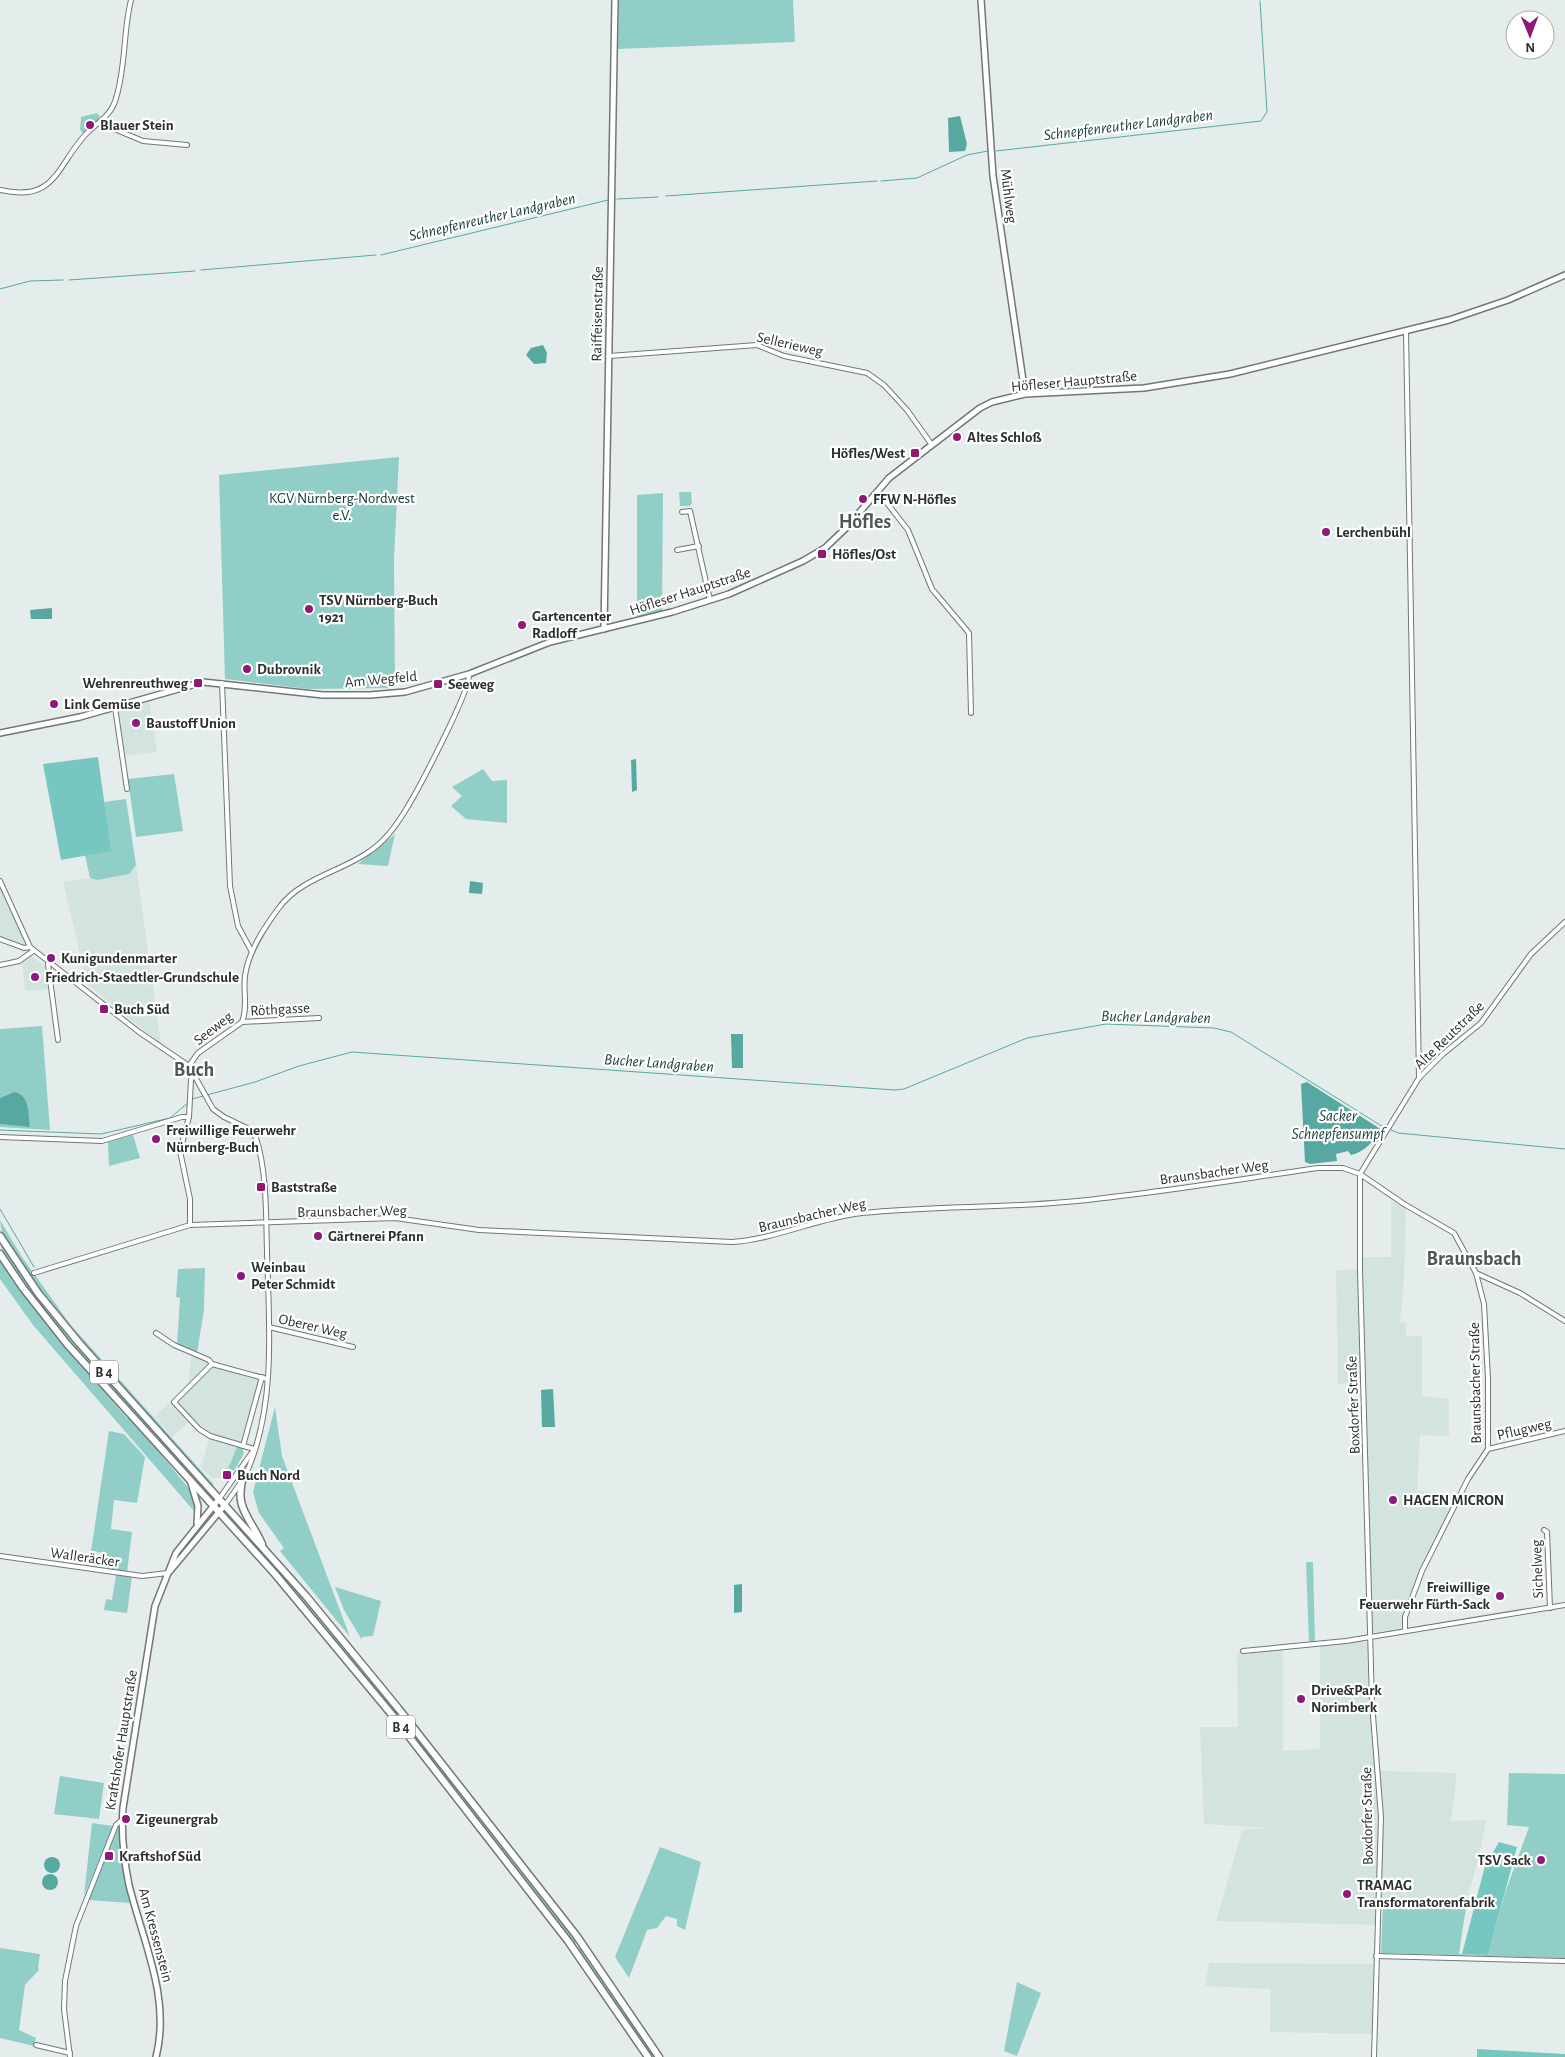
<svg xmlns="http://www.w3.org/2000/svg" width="1565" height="2057" font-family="'Alegreya Sans',sans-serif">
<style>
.built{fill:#d2e3e0}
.green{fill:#91cec7}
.forest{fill:#76c7bf}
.water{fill:#57a8a0}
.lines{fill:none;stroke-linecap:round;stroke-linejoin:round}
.stream{stroke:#57a8a0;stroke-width:1}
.minor-casing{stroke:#707877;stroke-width:6}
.tertiary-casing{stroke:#707877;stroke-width:8}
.primary-casing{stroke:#707877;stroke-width:9}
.minor{stroke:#fff;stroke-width:4}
.tertiary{stroke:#fff;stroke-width:5}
.primary{stroke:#fff;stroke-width:6}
.poi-dot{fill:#8e1979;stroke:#fff;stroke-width:2}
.labels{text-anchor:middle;stroke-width:4.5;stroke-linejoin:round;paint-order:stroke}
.shield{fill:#fff;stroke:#6b6d6d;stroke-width:1}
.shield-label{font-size:14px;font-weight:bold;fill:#2b2f2e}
.poi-label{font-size:15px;font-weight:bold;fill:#2b2f2e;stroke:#fff;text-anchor:start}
.street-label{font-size:15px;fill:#2b2f2e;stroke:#fff}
.park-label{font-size:15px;fill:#0c3430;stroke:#fff}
.water-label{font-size:16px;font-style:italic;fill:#1d433f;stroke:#fff}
.district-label{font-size:20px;font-weight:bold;fill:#4f5655;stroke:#fff}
</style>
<rect width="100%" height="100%" fill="#e5edec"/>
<g class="built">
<polygon points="149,701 157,752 125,756 118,708"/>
<polygon points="136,865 161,1044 82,980 83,966 63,882 90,878 97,880 129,874"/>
<polygon points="0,881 30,947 0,936"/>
<polygon points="31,956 45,966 48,989 25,991 22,962"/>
<polygon points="1391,1201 1406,1207 1404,1280 1400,1322 1406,1322 1406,1336 1422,1336 1422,1396 1449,1399 1449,1436 1420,1435 1417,1491 1455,1494 1400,1629 1372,1633 1365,1382 1338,1384 1336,1271 1362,1268 1362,1257 1391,1257"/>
<polygon points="192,1355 208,1361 213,1367 259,1379 241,1441 228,1469 220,1478 212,1478 201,1468 209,1439 190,1421 172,1437 155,1416 190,1383 188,1381"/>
<polygon points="91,1551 107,1553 107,1568 88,1566"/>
<polygon points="1364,1641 1367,1645 1368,1693 1377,1768 1381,1771 1457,1773 1451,1821 1486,1820 1479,1857 1465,1906 1376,1903 1375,1925 1216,1921 1242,1830 1270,1828 1204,1824 1200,1727 1238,1727 1237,1653 1283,1649 1283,1751 1320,1749 1320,1646"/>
<polygon points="1209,1963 1374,1964 1372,2034 1270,2032 1271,1989 1205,1986"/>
</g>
<g class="green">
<polygon points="619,0 793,0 795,42 618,49"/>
<polygon points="97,113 100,117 99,121 83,133 80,130 81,117"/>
<polygon points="399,457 394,559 395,688 308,689 225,679 219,475"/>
<polygon points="679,492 691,492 692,503 690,506 680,506"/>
<polygon points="663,493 662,611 637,617 637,495"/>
<polygon points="483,769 492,781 507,780 507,823 466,819 451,806 462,796 452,787"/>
<polygon points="174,774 183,831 136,837 128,779"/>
<polygon points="126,799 136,865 129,874 97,880 90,878 85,855 110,851 104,802"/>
<polygon points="395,834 388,866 358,864"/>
<polygon points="42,1026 50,1130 0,1127 0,1124 30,1126 14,1092 0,1098 0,1029"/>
<polygon points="133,1135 140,1158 109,1166 108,1142"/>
<polygon points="0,1220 22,1257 70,1324 214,1485 212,1486 92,1354 34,1282 2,1234"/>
<path d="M0,1240L14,1262L208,1492C145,1423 78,1359 23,1283C15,1271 0,1255 0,1240Z"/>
<polygon points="0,1258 114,1403 127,1418 131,1418 191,1491 197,1504 194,1504 194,1511 33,1325 0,1279"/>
<polygon points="205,1268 204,1310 197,1353 177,1344 180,1298 176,1297 178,1269"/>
<polygon points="275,1407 282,1456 350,1637 280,1551 284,1548 259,1513 253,1492"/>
<polygon points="109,1431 124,1434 145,1457 137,1503 114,1500 111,1529 132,1532 127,1572 107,1568 107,1553 91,1551"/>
<polygon points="237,1447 242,1448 244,1453 234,1471 228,1469"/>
<polygon points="230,1518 300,1592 423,1742 578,1942 574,1944 419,1744 308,1608"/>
<polygon points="1306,1562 1313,1562 1315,1643 1309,1644"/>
<polygon points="116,1575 132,1577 127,1613 104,1610 106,1599 112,1600"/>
<polygon points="335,1587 381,1601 373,1636 362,1637 362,1640 344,1610"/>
<polygon points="1509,1773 1565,1774 1565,1958 1381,1953 1383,1904 1466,1907 1459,1954 1488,1955 1505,1893 1529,1827 1507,1825"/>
<polygon points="60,1776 104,1783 99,1819 54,1814"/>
<polygon points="92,1823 113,1826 84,1896"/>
<polygon points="119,1826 125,1878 130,1903 88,1900"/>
<polygon points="660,1847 701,1862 685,1930 677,1926 677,1919 666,1916 657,1928 647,1930 629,1978 615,1957"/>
<polygon points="581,1947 656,2057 651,2057 578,1949"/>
<polygon points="0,1948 40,1954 38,1968 39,1970 25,1985 19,2030 36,2038 34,2046 0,2038"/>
<polygon points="1017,1982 1041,1993 1017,2056 1004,2051"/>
</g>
<g class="forest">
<polygon points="98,757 111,851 61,860 43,764"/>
<polygon points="1499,1842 1517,1847 1488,1955 1462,1954 1485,1866"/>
<polygon points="1477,2049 1565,2054 1565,2057 1477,2057"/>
</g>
<g class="water">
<polygon points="960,116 967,144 965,151 949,152 948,118"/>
<polygon points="543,345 547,353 546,363 534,364 526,355 531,348"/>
<polygon points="52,608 52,619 31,619 30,610"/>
<polygon points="636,759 637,790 632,792 631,760"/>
<polygon points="470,881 483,883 482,894 469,893"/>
<polygon points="731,1034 743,1034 743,1068 732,1068"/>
<path d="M1307,1082L1382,1130C1374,1140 1365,1152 1351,1155L1348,1151L1336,1154L1337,1161L1310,1164L1305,1162L1301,1084Z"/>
<path d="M14,1092C30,1095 28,1113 30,1127L0,1124V1098Z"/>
<polygon points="553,1389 555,1427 542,1427 541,1390"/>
<polygon points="742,1584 742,1612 734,1613 734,1585"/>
<circle cx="52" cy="1865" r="8"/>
<circle cx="50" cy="1882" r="8"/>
</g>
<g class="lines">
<g class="stream">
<polyline points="996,151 1261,121 1267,112 1260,1"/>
<polyline points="881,181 917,178 967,155 988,151"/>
<polyline points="666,196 877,181"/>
<polyline points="617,199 658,197"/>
<polyline points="381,255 608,200"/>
<polyline points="201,270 376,255"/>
<polyline points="69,280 195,271"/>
<polyline points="0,289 30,281 63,280"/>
<polyline points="192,1099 255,1082 299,1066 352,1052 895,1090 904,1089 1027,1038 1106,1024 1214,1028 1231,1032 1380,1125 1398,1133 1565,1149"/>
<polyline points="0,1130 101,1134 170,1118 189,1102"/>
<polyline points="0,1209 34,1267"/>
</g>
<g class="minor-casing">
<g id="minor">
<polyline points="100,123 143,141 187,145"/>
<path d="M0,190C57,203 56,165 87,133C98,122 112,115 116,98C126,67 123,32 131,0"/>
<polyline points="1406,331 1419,1078"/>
<polyline points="609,356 757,345 784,356 867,373 884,385 907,410 932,445"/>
<polyline points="876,492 883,498 908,530 932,589 969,633 971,713"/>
<polyline points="682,512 690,511 710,600"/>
<polyline points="677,550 699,546"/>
<polyline points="222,683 230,886 238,926 252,952"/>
<polyline points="115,707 127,789"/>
<path d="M0,881L30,947L139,1032L189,1066L213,1109L224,1117L247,1128L256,1138C267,1171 266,1217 267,1252C269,1322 276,1400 249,1467C243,1481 233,1494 224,1506"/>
<polyline points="0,939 24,948 30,947"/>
<polyline points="48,964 58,1040"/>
<polyline points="0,965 19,961 33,951"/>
<polyline points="242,1022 319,1018"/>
<path d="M189,1066L198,1053L242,1022C248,1007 243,991 245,976C248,952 264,928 278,909C300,878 341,872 370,851C385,841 396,826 405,811C417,792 471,690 469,674"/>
<polyline points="0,1137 102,1141 182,1117 189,1117"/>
<polyline points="190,1225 190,1199 180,1151 189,1117 191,1080 194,1073"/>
<path d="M34,1273L190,1225L395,1218L479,1230L732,1242C777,1239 817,1218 862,1213C930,1206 998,1208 1066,1202C1151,1194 1234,1180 1318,1168H1343L1360,1174L1404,1204L1454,1233L1476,1273L1484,1304L1488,1379V1449L1468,1479L1422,1571L1405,1617V1631"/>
<polyline points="1476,1273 1520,1293 1565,1321"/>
<polyline points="269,1327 353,1347"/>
<polyline points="156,1333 174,1345 209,1360 212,1364 267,1379"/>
<polyline points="212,1364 174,1402 199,1429 210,1436 254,1449"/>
<polyline points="243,1446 262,1377"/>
<polyline points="1488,1449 1565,1431"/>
<polyline points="219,1499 253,1451"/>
<polyline points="1544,1530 1547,1532 1550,1608"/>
<polyline points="0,1556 142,1576 168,1573"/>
<polyline points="1243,1651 1346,1641 1565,1605"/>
<polyline points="1376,1956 1565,1961"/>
<polyline points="36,2045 70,2053"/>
<polyline points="70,2057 64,2009 65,1981 76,1926 116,1825 123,1819"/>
<polyline points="1374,2057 1381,1817 1372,1703 1360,1271 1360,1174 1419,1078 1443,1054 1481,1023 1531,954 1565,922"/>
</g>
</g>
<g class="tertiary-casing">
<g id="tertiary">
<polyline points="981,0 993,176 1025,394"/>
<polyline points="604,629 615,0"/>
<polyline points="0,733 80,717 203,682 323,695 370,695 405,692 469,674 550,642 672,612 729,594 803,561 825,548 846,528 889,478 980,408 992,402 1025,394 1144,388 1230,374 1449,320 1508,300 1565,275"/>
<polyline points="191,1483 198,1506 197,1523"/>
<polyline points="170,1571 224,1506"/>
<path d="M156,2057C171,1998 143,1942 129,1885C124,1860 121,1833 123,1808L155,1606L176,1553L219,1499"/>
</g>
</g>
<g class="primary-casing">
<g id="primary">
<polyline points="0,1236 38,1293 80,1344 306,1596 398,1708 576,1935 659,2057"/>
<polyline points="0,1254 23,1288 67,1344 275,1574 393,1716 568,1941 648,2057"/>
<path d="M243,1477C234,1508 250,1517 262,1544"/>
</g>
</g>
<use href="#minor" class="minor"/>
<use href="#tertiary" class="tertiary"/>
<use href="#primary" class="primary"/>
</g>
<g class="poi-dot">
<circle cx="90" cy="125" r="5"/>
<circle cx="957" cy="437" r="5"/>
<rect x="910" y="448" width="10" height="10" rx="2.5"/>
<circle cx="863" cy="499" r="5"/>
<circle cx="1326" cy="532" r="5"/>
<rect x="817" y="549" width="10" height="10" rx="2.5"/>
<circle cx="309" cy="609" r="5"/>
<circle cx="522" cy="625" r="5"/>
<circle cx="247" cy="669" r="5"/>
<rect x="193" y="678" width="10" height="10" rx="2.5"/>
<rect x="433" y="679" width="10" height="10" rx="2.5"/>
<circle cx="54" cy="704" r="5"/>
<circle cx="136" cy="723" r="5"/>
<circle cx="51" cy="958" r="5"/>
<circle cx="35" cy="977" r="5"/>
<rect x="99" y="1004" width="10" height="10" rx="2.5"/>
<circle cx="156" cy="1139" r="5"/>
<rect x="256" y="1182" width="10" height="10" rx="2.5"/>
<circle cx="318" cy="1236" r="5"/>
<circle cx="241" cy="1276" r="5"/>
<rect x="222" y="1470" width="10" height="10" rx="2.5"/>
<circle cx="1393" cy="1500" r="5"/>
<circle cx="1500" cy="1596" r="5"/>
<circle cx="1301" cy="1699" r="5"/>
<circle cx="126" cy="1819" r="5"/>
<rect x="104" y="1851" width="10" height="10" rx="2.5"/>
<circle cx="1541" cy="1860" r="5"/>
<circle cx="1347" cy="1894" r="5"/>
</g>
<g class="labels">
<g class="shield">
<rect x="90" y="1360.5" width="28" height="23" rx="4"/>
<rect x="387" y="1715.5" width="28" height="23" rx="4"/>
</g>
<g class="shield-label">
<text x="104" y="1377">B 4</text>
<text x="401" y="1732">B 4</text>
</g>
<g class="poi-label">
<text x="100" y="130">Blauer Stein</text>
<text x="967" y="442">Altes Schloß</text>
<text x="905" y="458" text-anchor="end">Höfles/West</text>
<text x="873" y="504">FFW N-Höfles</text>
<text x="1336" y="537">Lerchenbühl</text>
<text x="832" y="559">Höfles/Ost</text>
<text x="319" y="605">TSV Nürnberg-Buch<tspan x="319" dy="17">1921</tspan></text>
<text x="532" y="621">Gartencenter<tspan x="532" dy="17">Radloff</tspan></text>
<text x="257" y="674">Dubrovnik</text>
<text x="188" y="688" text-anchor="end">Wehrenreuthweg</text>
<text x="448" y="689">Seeweg</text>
<text x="64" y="709">Link Gemüse</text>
<text x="146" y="728">Baustoff Union</text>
<text x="61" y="963">Kunigundenmarter</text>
<text x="45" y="982">Friedrich-Staedtler-Grundschule</text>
<text x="114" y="1014">Buch Süd</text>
<text x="166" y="1135">Freiwillige Feuerwehr<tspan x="166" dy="17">Nürnberg-Buch</tspan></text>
<text x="271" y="1192">Baststraße</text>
<text x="328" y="1241">Gärtnerei Pfann</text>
<text x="251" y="1272">Weinbau<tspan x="251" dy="17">Peter Schmidt</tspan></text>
<text x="237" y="1480">Buch Nord</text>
<text x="1403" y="1505">HAGEN MICRON</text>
<text x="1490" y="1592" text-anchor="end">Freiwillige<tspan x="1490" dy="17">Feuerwehr Fürth-Sack</tspan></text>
<text x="1311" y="1695">Drive&amp;Park<tspan x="1311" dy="17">Norimberk</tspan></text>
<text x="136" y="1824">Zigeunergrab</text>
<text x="119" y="1861">Kraftshof Süd</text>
<text x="1531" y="1865" text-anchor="end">TSV Sack</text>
<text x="1357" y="1890">TRAMAG<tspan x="1357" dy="17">Transformatorenfabrik</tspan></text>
</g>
<g class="street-label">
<text transform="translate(1009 196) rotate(83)" y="5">Mühlweg</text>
<text transform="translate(597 314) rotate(-89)" y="5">Raiffeisenstraße</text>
<text transform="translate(790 344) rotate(13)" y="5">Sellerieweg</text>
<text transform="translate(1074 381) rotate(-5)" y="5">Höfleser Hauptstraße</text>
<text transform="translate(690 591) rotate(-18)" y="5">Höfleser Hauptstraße</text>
<text transform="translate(381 679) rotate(-5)" y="5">Am Wegfeld</text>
<text transform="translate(280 1009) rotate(-3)" y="5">Röthgasse</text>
<text transform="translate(213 1028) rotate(-38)" y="5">Seeweg</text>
<text transform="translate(1449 1035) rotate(-44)" y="5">Alte Reutstraße</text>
<text transform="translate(1214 1172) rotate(-8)" y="5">Braunsbacher Weg</text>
<text transform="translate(352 1211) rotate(-1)" y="5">Braunsbacher Weg</text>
<text transform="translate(812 1215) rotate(-13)" y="5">Braunsbacher Weg</text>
<text transform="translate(313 1326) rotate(13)" y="5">Oberer Weg</text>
<text transform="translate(1475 1383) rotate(-91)" y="5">Braunsbacher Straße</text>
<text transform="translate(1353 1405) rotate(-92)" y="5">Boxdorfer Straße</text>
<text transform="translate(1524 1429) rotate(-13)" y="5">Pflugweg</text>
<text transform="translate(85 1557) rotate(8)" y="5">Walleräcker</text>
<text transform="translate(1537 1569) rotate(-92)" y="5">Sichelweg</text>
<text transform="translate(121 1740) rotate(-81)" y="5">Kraftshofer Hauptstraße</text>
<text transform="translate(1367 1816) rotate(-91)" y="5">Boxdorfer Straße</text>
<text transform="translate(156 1935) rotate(75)" y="5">Am Kressenstein</text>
</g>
<g class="park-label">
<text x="342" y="503">KGV Nürnberg-Nordwest<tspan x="342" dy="17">e.V.</tspan></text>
</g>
<g class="water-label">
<text transform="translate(1128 124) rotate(-7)" y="6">Schnepfenreuther Landgraben</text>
<text transform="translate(492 216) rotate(-13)" y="6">Schnepfenreuther Landgraben</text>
<text transform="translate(1156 1016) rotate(1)" y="6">Bucher Landgraben</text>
<text transform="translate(659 1062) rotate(4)" y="6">Bucher Landgraben</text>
<text x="1338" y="1121">Sacker<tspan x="1338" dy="18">Schnepfensumpf</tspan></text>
</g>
<g class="district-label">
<text x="865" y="528">Höfles</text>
<text x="194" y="1076">Buch</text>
<text x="1474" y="1265">Braunsbach</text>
</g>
</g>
<g transform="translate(1530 35) rotate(179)"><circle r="24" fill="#ffffff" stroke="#aaacab"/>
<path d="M0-4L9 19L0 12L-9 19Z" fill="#8e1979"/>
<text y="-8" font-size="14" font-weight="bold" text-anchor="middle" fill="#2b2f2e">N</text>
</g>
</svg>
